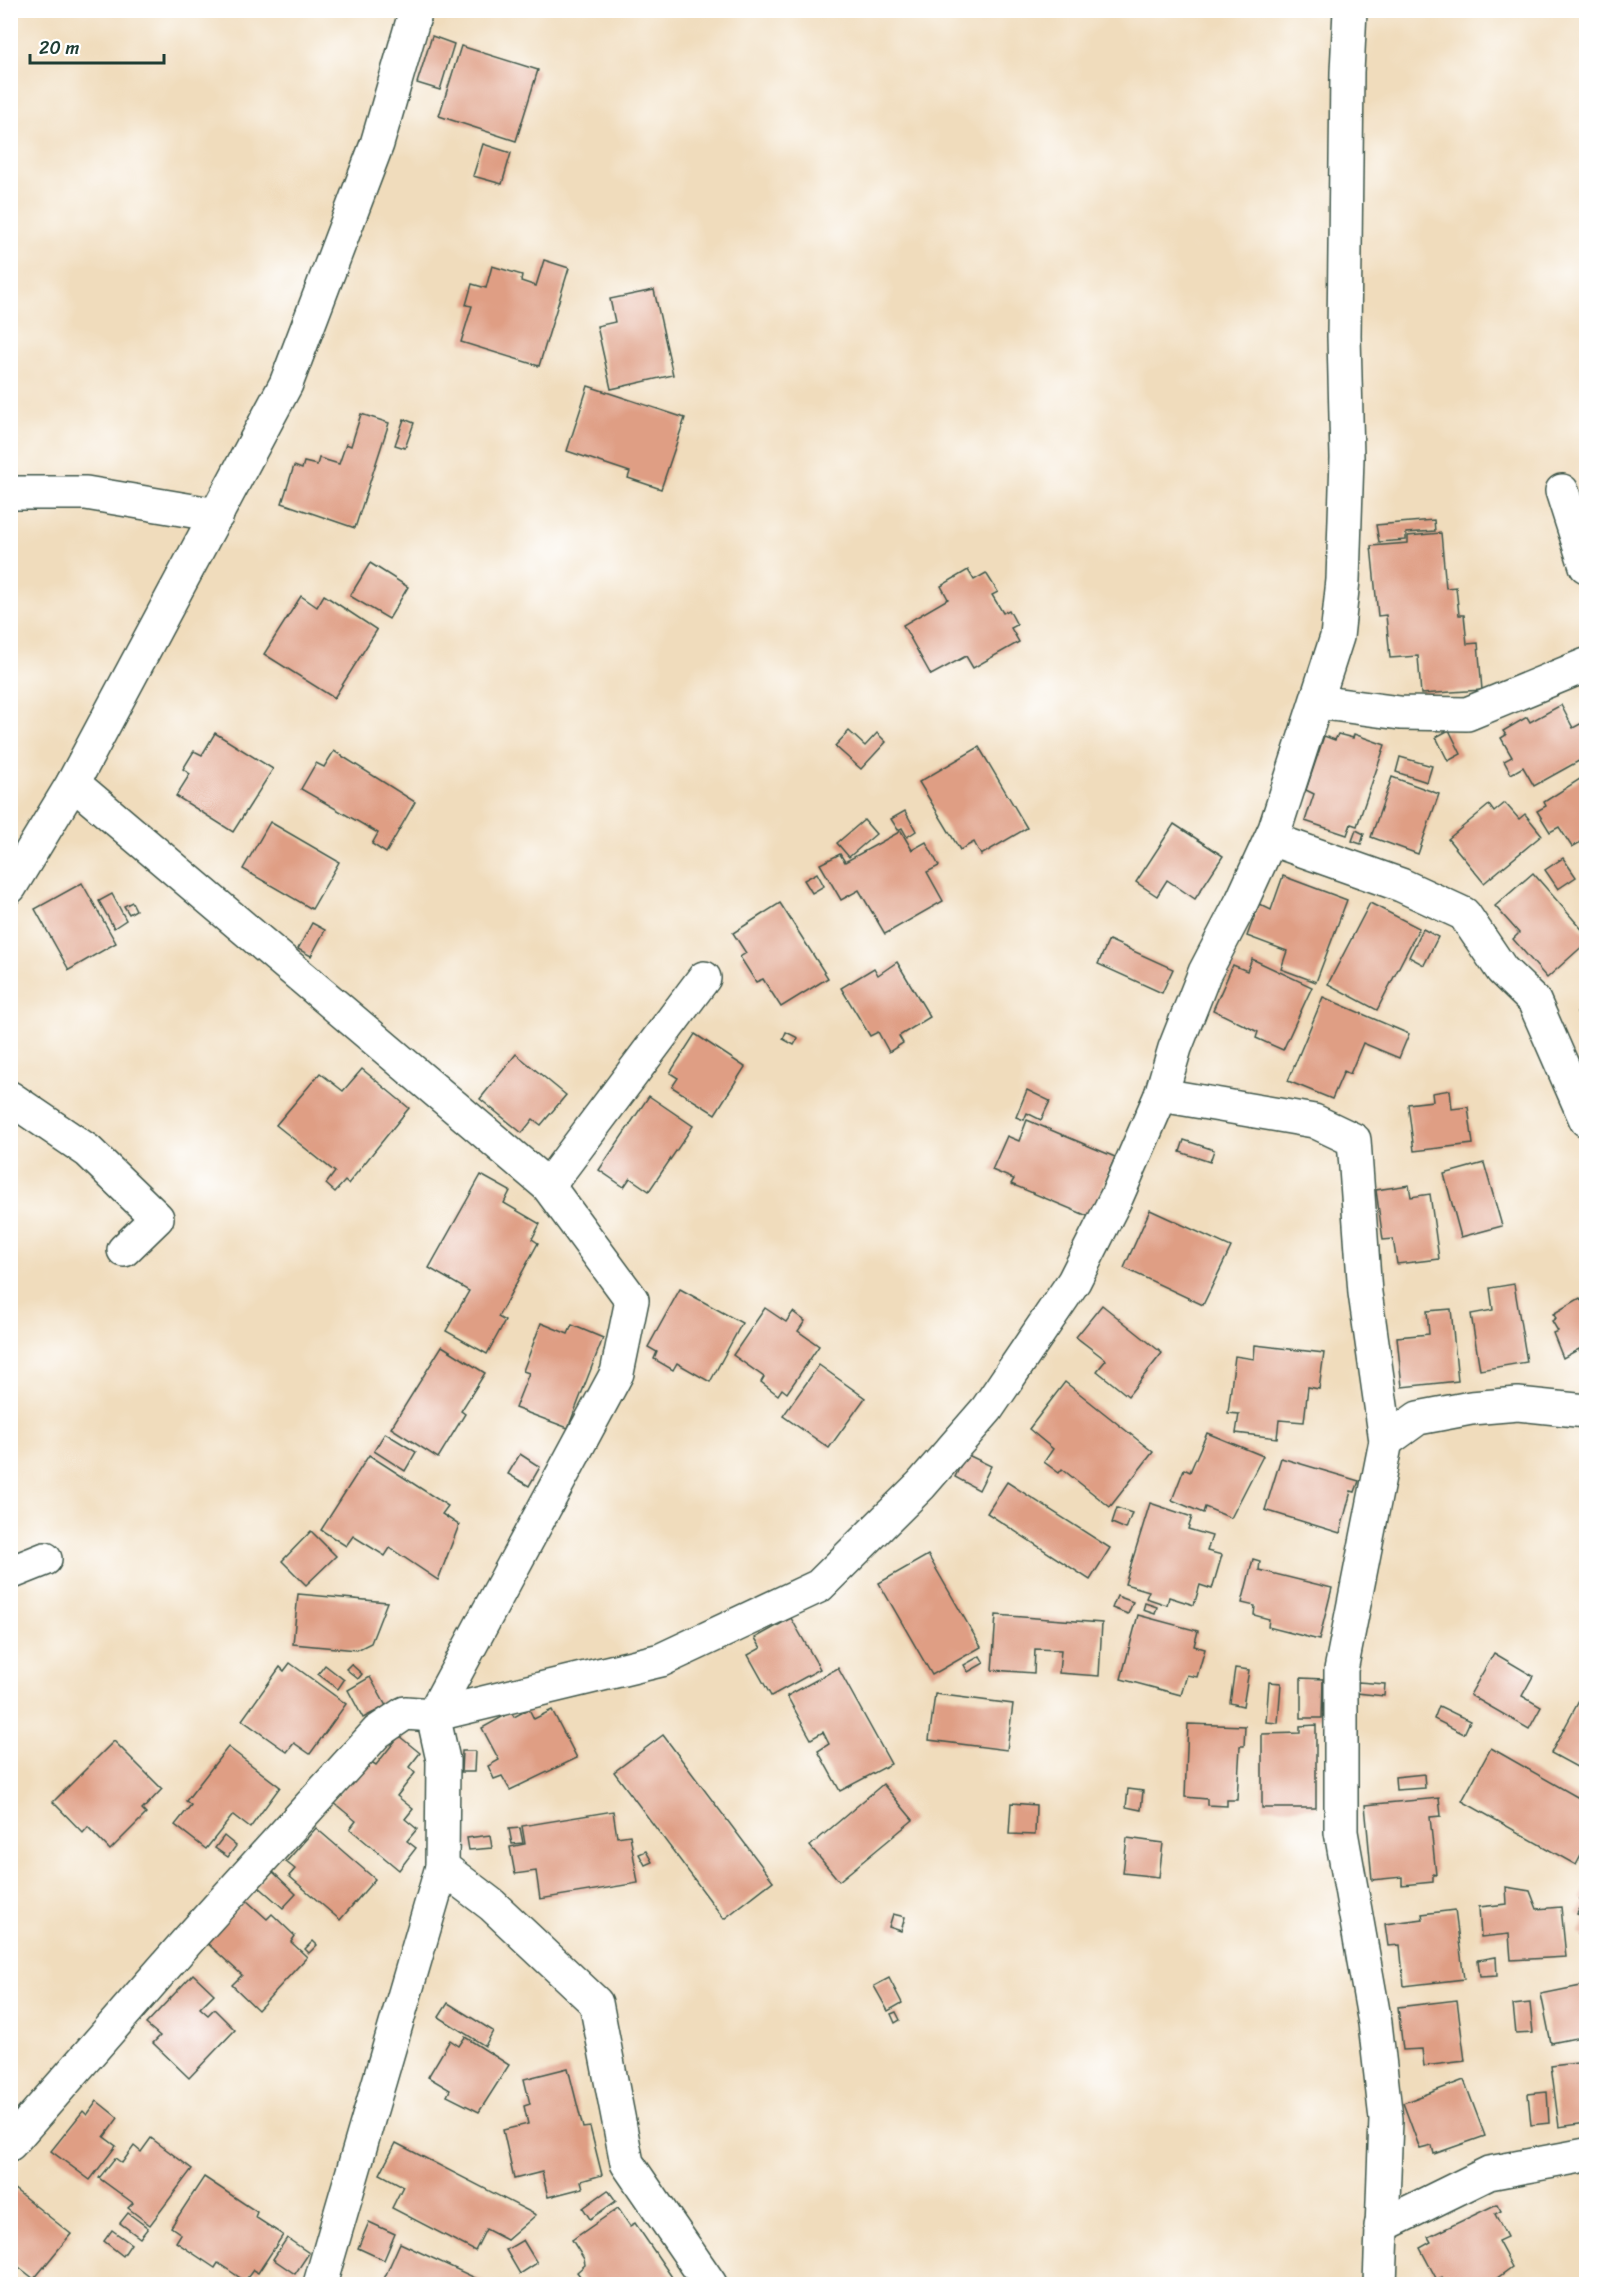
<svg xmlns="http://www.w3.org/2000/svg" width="1597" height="2295" font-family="Sriracha,sans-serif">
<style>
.building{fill:#df9e84}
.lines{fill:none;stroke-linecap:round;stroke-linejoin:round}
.minor-casing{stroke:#3e5548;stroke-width:36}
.minor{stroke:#fff;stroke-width:33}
</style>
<rect width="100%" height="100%" fill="#fff"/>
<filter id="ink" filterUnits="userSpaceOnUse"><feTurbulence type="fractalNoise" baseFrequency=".0167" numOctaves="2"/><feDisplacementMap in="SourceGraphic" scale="12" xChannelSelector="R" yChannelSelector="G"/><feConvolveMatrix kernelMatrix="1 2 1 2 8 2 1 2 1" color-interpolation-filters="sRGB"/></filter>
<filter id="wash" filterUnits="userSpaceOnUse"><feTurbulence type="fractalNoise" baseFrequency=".008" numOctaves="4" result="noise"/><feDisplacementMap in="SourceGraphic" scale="24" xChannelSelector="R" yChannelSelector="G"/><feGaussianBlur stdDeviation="1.35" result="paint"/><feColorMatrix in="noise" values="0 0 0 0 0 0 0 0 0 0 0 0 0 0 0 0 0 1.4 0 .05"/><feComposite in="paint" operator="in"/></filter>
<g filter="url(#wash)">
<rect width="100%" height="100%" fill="#f0dcbc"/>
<g id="blocks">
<g class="building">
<polygon points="432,36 454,44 440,90 417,83"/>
<polygon points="461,46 538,70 516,141 439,116"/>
<polygon points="483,144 511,153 502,184 473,176"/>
<polygon points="544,260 569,268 539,366 461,342 472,306 466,305 472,284 486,288 492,266 522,275 521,281 536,286"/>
<polygon points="654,290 673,375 611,389 597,326 615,322 610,299"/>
<polygon points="588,386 685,418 661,489 628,478 630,472 567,451"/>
<polygon points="361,414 389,423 355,528 282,503 294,466 302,469 304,462 317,465 319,458 339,464 346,444 351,446"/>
<polygon points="404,419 414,423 405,448 395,445"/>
<polygon points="1434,520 1435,531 1406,533 1406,540 1379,542 1376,525"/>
<polygon points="1441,533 1446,588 1456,587 1459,615 1464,615 1467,644 1478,643 1482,690 1421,694 1418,656 1390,658 1386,615 1378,616 1371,546 1408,543 1408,536"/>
<polygon points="370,563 408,587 389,619 350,596"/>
<polygon points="968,570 974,580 986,573 998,592 992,595 1003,613 1009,610 1017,625 1011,628 1019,642 973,668 966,656 931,675 903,625 948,599 941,586"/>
<polygon points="324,595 377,630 334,698 264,654 301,596 317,607"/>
<polygon points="1561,705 1573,728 1582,723 1586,731 1586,757 1534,786 1523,767 1511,774 1504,761 1512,757 1501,738 1506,735 1503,731 1527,717 1530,722"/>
<polygon points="1449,730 1461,754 1448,761 1436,737"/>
<polygon points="849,731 865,746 877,733 886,742 861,769 835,746"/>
<polygon points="215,733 273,769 233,832 176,796 190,774 183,769 194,751 202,755"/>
<polygon points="1338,734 1353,738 1354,734 1385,745 1357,826 1351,824 1347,835 1305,821 1314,794 1306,790 1324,736 1335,740"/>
<polygon points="979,747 1027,828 981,855 974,842 960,850 919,782"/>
<polygon points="334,751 415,802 386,853 372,844 378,833 301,789 316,763 324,767"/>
<polygon points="1400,757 1432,766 1427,782 1396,772"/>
<polygon points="1586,775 1586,839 1572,847 1559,827 1550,832 1537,811 1546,806 1544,802"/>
<polygon points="1392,777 1439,794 1418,854 1371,837"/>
<polygon points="1505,803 1519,819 1525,814 1542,835 1484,883 1448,839 1489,805 1494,812"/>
<polygon points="905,811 916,831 907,837 902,828 898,830 891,819"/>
<polygon points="864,820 876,834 849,857 837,843"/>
<polygon points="270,822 339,862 312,909 243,869"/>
<polygon points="1174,824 1223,856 1195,899 1167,880 1157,896 1136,882"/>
<polygon points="1356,830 1364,834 1361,844 1352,841"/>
<polygon points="901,831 912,850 926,842 939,866 927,872 943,901 885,934 859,890 841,900 820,864 840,854 845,862"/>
<polygon points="1563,858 1576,877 1558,889 1545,870"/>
<polygon points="817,873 824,886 812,893 804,880"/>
<polygon points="1533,873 1586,934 1586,943 1547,978 1513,939 1519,933 1495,906"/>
<polygon points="1283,876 1347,900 1316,982 1281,969 1287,951 1247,936 1259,904 1271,910"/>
<polygon points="82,883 116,943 69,970 35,909"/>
<polygon points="112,894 126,920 114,928 99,901"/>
<polygon points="132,902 136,910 129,914 124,906"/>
<polygon points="780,903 828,978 781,1007 763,979 756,982 740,957 746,953 733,933"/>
<polygon points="1370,903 1419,928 1377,1010 1328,984"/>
<polygon points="312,923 325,930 311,956 298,949"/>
<polygon points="1423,929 1438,937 1424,965 1409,957"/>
<polygon points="1109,940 1173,969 1162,993 1098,964"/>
<polygon points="1252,959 1312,987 1283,1050 1256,1038 1258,1032 1213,1010 1233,965 1247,971"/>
<polygon points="897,962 930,1017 899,1036 903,1043 889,1052 878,1032 870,1036 841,988 874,968 878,975"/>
<polygon points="1323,997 1409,1034 1399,1058 1363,1043 1350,1074 1344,1071 1332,1099 1288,1081"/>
<polygon points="1586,1009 1586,1035 1577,1013"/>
<polygon points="786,1032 798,1038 794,1045 783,1039"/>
<polygon points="695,1034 745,1067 715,1114 672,1087 678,1078 670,1073"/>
<polygon points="516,1054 566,1095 541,1125 533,1119 522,1133 480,1099"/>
<polygon points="362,1069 409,1108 348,1184 345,1181 335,1192 326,1184 335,1172 276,1125 320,1073 343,1091"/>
<polygon points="1027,1090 1050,1101 1041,1120 1027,1113 1024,1120 1016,1117"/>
<polygon points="1450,1090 1452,1109 1468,1107 1473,1144 1414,1151 1408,1104 1433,1101 1432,1093"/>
<polygon points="649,1096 693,1126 649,1191 630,1178 624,1187 599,1170"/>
<polygon points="1027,1120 1115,1157 1090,1217 1011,1184 1014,1179 992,1170 1007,1136 1019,1141"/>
<polygon points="1184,1140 1214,1150 1210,1162 1180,1152"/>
<polygon points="1484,1163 1502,1226 1461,1237 1444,1174"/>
<polygon points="481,1175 510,1191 504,1203 540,1224 532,1239 538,1243 498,1317 505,1321 487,1354 446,1331 469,1291 429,1268"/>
<polygon points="1409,1185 1411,1197 1430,1194 1439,1259 1397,1264 1393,1239 1383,1240 1376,1190"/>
<polygon points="1150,1210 1231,1247 1203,1305 1124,1268"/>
<polygon points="1514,1284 1527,1362 1480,1370 1471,1314 1493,1310 1490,1288"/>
<polygon points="680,1289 742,1323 710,1382 677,1363 673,1370 654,1359 657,1352 648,1347"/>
<polygon points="1580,1298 1584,1306 1586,1304 1586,1363 1579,1349 1563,1358 1553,1333 1558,1331 1552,1321 1556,1318 1553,1314"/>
<polygon points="1102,1305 1162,1353 1128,1396 1097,1371 1106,1360 1076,1337"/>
<polygon points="765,1308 786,1322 793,1312 805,1321 798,1331 819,1346 787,1393 782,1389 778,1395 761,1382 764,1377 733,1355"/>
<polygon points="1451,1309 1458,1381 1402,1387 1397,1337 1429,1334 1427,1311"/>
<polygon points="541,1323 568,1334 572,1325 603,1338 568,1428 515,1408 529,1373 523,1371"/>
<polygon points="1255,1345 1324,1353 1319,1389 1308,1387 1304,1422 1279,1420 1277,1438 1236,1433 1239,1414 1228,1413 1235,1356 1254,1359"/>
<polygon points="442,1346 485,1373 461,1411 465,1414 438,1458 391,1428"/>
<polygon points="819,1365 865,1398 829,1448 783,1416"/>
<polygon points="1065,1382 1153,1452 1110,1507 1062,1469 1059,1473 1044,1462 1053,1449 1029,1429"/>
<polygon points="385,1433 416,1452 405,1471 374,1451"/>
<polygon points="1207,1433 1263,1456 1231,1518 1205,1507 1203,1513 1172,1500 1184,1469 1190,1472"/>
<polygon points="520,1454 540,1467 529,1486 508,1474"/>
<polygon points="966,1454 991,1466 979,1490 955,1477"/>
<polygon points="369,1455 448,1506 442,1514 459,1525 438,1580 390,1548 385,1556 353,1536 346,1546 321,1530"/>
<polygon points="1281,1458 1359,1481 1355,1492 1351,1491 1340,1533 1265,1510"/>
<polygon points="1007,1482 1110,1548 1090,1580 987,1513"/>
<polygon points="1150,1503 1192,1517 1188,1529 1212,1536 1207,1551 1222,1555 1212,1589 1200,1585 1194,1605 1169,1597 1167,1605 1146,1598 1149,1591 1125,1584"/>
<polygon points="1117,1508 1132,1513 1126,1529 1112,1523"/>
<polygon points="311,1531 336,1556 306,1585 282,1561"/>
<polygon points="928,1555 981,1647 932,1675 879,1583"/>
<polygon points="1253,1559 1260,1561 1259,1570 1332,1588 1319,1640 1268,1627 1269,1619 1254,1615 1255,1606 1242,1603"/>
<polygon points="298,1594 387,1602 371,1643 357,1650 293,1644"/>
<polygon points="1117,1596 1133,1602 1128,1614 1112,1608"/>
<polygon points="1145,1603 1157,1607 1155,1614 1143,1610"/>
<polygon points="996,1615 1102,1623 1099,1676 1059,1673 1061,1650 1035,1649 1034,1673 992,1670"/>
<polygon points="1138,1615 1198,1631 1194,1646 1205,1649 1197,1677 1187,1675 1181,1695 1121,1679"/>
<polygon points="791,1618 820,1669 771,1696 748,1655 761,1648 755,1638"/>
<polygon points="1494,1653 1533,1676 1522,1696 1541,1707 1529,1729 1470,1695"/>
<polygon points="980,1656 984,1663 968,1672 964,1665"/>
<polygon points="290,1663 346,1704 310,1754 294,1743 287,1752 242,1720 280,1667 284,1671"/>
<polygon points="351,1664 362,1674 358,1679 346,1669"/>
<polygon points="325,1665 344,1680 338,1689 318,1674"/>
<polygon points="838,1668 891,1764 840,1791 818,1751 829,1744 823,1732 811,1739 787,1696"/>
<polygon points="1235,1668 1249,1670 1243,1706 1230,1703"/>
<polygon points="370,1677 386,1706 363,1718 348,1690"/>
<polygon points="1301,1678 1323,1679 1322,1718 1301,1718"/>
<polygon points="1269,1682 1281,1683 1278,1723 1266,1722"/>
<polygon points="1358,1682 1385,1684 1384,1696 1357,1693"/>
<polygon points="1586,1688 1586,1772 1551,1753"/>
<polygon points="935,1694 1013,1704 1007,1750 929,1740"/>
<polygon points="1439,1706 1470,1721 1464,1734 1434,1719"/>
<polygon points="529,1709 534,1719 552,1710 577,1758 510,1790 502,1776 494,1779 488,1766 499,1760 482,1728 511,1712 514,1717"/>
<polygon points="1188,1724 1245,1726 1244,1746 1240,1746 1237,1800 1227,1800 1227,1806 1207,1805 1207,1799 1185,1797"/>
<polygon points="1316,1725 1316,1808 1262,1808 1262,1734 1300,1733 1300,1726"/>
<polygon points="663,1735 773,1881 724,1919 614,1772"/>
<polygon points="399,1736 420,1753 409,1767 415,1773 397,1796 413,1809 405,1819 417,1829 407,1841 416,1848 399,1870 350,1829 356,1821 333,1802 368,1760 376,1765"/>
<polygon points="114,1741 162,1789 142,1810 146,1814 110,1850 88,1827 83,1833 53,1802"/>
<polygon points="228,1747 280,1787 250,1828 233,1815 206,1849 175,1825 191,1805 186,1801"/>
<polygon points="1491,1748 1586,1802 1586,1846 1576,1865 1462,1801"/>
<polygon points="462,1751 475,1751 474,1772 461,1772"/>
<polygon points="1424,1774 1425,1788 1396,1790 1395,1777"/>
<polygon points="883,1784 913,1820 839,1881 810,1846"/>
<polygon points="1128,1789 1143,1791 1141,1810 1126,1807"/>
<polygon points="1439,1798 1441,1816 1430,1817 1436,1875 1433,1874 1433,1882 1402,1885 1402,1877 1372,1880 1365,1805"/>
<polygon points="1011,1803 1036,1805 1035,1835 1009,1834"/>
<polygon points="613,1811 617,1837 630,1835 638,1883 540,1899 536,1871 515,1874 510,1847 525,1844 522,1826"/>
<polygon points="316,1828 375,1879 340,1920 289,1876 295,1869 286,1862"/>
<polygon points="520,1828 523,1843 512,1844 509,1829"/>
<polygon points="490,1835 492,1848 469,1850 467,1838"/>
<polygon points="224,1836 236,1846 228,1857 215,1848"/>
<polygon points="1127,1838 1163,1843 1159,1877 1123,1873"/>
<polygon points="646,1851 652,1862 645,1865 639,1854"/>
<polygon points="271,1870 296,1894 283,1908 257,1885"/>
<polygon points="1506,1887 1530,1891 1537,1909 1561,1907 1566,1957 1511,1960 1509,1934 1481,1937 1479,1907 1507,1904"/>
<polygon points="1586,1888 1586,1938 1578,1933 1586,1918 1577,1914 1584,1901 1580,1899"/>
<polygon points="246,1900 267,1919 272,1914 295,1936 291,1942 307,1957 258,2010 232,1985 242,1975 206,1942"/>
<polygon points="1455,1910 1464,1979 1404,1986 1400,1945 1388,1946 1385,1924 1423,1919 1422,1914"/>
<polygon points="893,1914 905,1917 901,1931 889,1927"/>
<polygon points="313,1941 317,1945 309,1953 305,1949"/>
<polygon points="1496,1957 1497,1976 1480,1977 1478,1960"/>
<polygon points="193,1974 214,1994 200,2008 208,2015 214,2009 235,2030 189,2078 153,2043 160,2036 146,2024"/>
<polygon points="889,1978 902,2003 888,2011 874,1986"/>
<polygon points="1586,1985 1586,2036 1551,2043 1541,1994"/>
<polygon points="1457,2000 1465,2061 1424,2066 1422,2049 1403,2050 1398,2007"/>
<polygon points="448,2003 493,2031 485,2046 439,2017"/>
<polygon points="1530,2003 1533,2033 1516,2034 1513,2005"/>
<polygon points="896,2012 900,2020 895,2023 891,2014"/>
<polygon points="465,2037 509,2065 479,2112 447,2096 450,2090 428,2077 450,2040 459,2046"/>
<polygon points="1586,2062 1586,2123 1559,2127 1551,2066"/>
<polygon points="568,2068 583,2128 590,2127 602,2175 581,2181 583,2188 548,2197 542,2172 514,2179 503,2130 528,2124 524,2106 530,2104 524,2079"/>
<polygon points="1464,2080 1485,2136 1434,2154 1432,2146 1420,2149 1403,2103"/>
<polygon points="1547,2092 1549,2123 1531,2125 1528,2094"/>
<polygon points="97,2101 118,2118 104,2137 116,2146 90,2180 51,2151 83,2111 87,2115"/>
<polygon points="151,2138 192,2169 150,2225 128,2208 133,2203 99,2178 115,2158 122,2163 134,2146 141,2152"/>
<polygon points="396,2143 536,2215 507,2240 486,2229 475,2251 392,2208 403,2186 380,2174"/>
<polygon points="204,2177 257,2212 255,2217 283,2235 258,2273 253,2270 245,2281 218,2263 215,2268 176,2242 181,2234 171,2227"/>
<polygon points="13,2188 71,2234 34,2279 10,2260 12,2251 10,2250 10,2191"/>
<polygon points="608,2190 616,2201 590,2219 583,2208"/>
<polygon points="1497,2204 1501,2211 1495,2214 1507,2237 1498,2241 1512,2267 1489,2284 1446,2284 1442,2277 1437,2280 1420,2248 1431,2242 1428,2237"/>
<polygon points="618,2208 630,2226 635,2223 676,2283 674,2284 586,2284 577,2272 585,2265 584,2259 572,2240"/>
<polygon points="128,2213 148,2228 140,2238 120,2223"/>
<polygon points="369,2222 395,2234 384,2260 358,2248"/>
<polygon points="112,2230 131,2244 123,2256 104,2241"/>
<polygon points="287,2238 309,2253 295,2274 273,2259"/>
<polygon points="523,2240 537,2263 520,2274 506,2250"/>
<polygon points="400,2243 484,2282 483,2284 398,2284 384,2279"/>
</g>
</g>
</g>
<g filter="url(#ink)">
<use href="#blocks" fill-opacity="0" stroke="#3e5548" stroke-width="1.5"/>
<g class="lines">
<g class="minor-casing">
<g id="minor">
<polyline points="1562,491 1586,566"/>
<polyline points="10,493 86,493 217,515"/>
<polyline points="1317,702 1400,713 1467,714 1586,665"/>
<polyline points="73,783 548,1186 632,1300 617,1373 433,1715 443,1760 442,1867 320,2284"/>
<polyline points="1271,839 1401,885 1464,914 1502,970 1534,1001 1586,1120"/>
<polyline points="10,887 73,783 286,384 377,144 416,10"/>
<polyline points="1161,1095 1314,1121 1354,1140 1365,1293 1386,1441 1341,1670 1341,1832 1375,2023 1386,2119 1380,2284"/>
<polyline points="10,1098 88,1151 157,1218 124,1250"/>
<polyline points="548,1186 704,978"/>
<polyline points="1386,1441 1418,1418 1471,1408 1518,1404 1586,1411"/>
<polyline points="10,1573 45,1559"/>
<polyline points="442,1867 492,1905 596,2003 627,2163 710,2284"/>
<polyline points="10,2144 190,1938 377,1732 405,1713 433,1715 661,1660 819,1586 921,1485 987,1409 1074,1281 1117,1196 1161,1095 1175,1048 1205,972 1242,901 1275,829 1337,637 1343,580 1347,458 1344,336 1347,72 1350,10"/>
<polyline points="1381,2226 1489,2173 1586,2155"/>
</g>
</g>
<use href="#minor" class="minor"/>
</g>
</g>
<rect width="1597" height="2295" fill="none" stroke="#fff" stroke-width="36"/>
<path d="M30 54v9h134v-9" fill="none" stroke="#1f3d34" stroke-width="3"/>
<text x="39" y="54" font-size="18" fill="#1f3d34" stroke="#ffffff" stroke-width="4.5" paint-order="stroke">20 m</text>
</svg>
